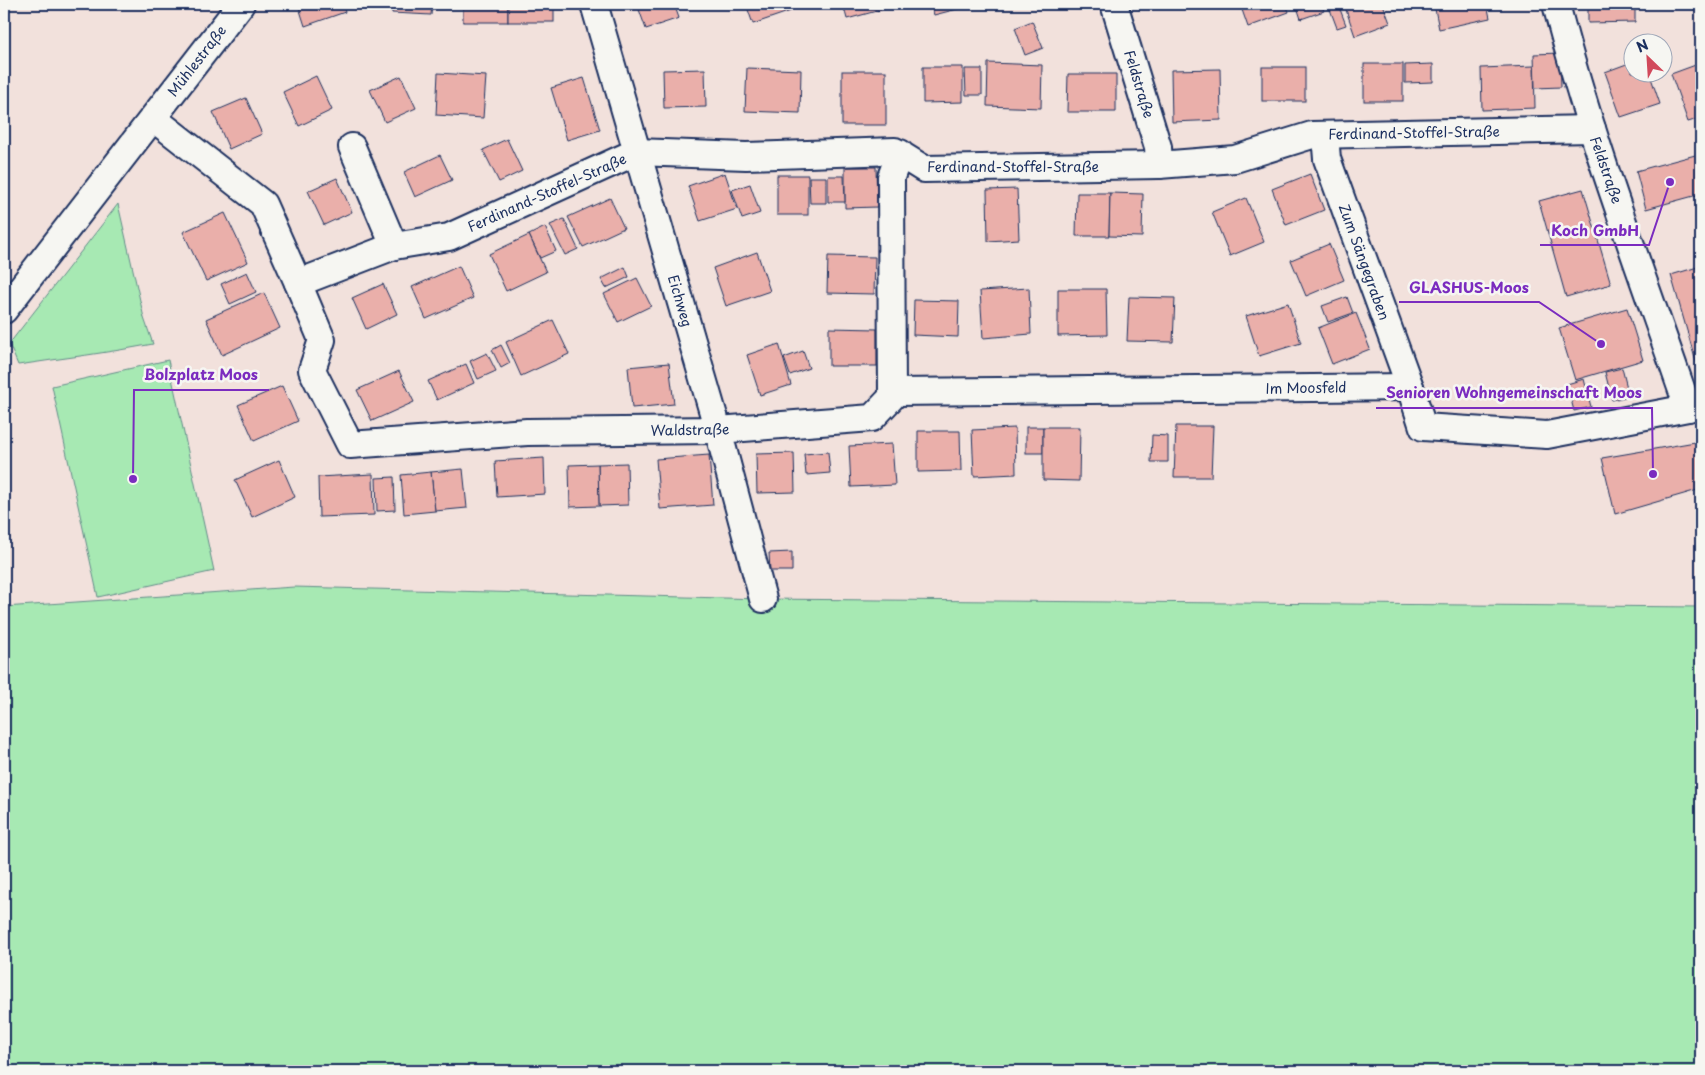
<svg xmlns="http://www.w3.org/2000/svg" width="1705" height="1075" font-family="'Playpen Sans',sans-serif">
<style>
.green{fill:#a7e9b3;stroke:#618c88}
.building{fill:#eaafaa;stroke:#1b2f5e}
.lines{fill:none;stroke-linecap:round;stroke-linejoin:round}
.minor-casing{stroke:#1b2f5e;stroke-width:30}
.minor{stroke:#f6f6f2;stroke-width:26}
.labels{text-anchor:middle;stroke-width:5;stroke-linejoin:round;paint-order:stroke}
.street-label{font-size:14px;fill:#1b2f5e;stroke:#f6f6f2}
.leader{fill:none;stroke:#7b2cbf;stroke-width:2}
.callout-dot{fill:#7b2cbf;stroke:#f6f6f2;stroke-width:2}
.callout-label{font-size:15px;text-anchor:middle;font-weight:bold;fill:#7b2cbf;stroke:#f6f6f2;stroke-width:5;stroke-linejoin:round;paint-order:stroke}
</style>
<rect width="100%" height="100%" fill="#f2e1dc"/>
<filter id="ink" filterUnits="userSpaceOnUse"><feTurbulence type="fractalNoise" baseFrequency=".02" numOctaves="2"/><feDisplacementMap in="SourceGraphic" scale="10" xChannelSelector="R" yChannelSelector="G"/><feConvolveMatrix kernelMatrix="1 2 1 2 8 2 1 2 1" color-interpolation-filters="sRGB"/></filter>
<g filter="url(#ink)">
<g class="green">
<path d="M118,204L144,318L153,344C108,353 63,358 18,365L9,344Z"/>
<polygon points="168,360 214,571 98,597 52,386"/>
<polygon points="294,587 763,599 1701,607 1701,1071 4,1071 4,607"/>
</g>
<g class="building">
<polygon points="298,4 342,4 345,12 305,26"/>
<polygon points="392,4 432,4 431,15 392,13"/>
<rect x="463" y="4" width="45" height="18"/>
<rect x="508" y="4" width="46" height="18"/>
<polygon points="637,4 674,4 679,18 646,29"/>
<polygon points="746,4 789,4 791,11 753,24"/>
<polygon points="843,4 894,4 895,6 847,19"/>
<polygon points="931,4 977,4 934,15"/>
<polygon points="1240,4 1286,4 1289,12 1248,27"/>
<polygon points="1296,4 1321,4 1324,11 1301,19"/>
<polygon points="1328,4 1338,4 1346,25 1337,28"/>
<polygon points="1344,4 1383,4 1390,23 1355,36"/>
<polygon points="1434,4 1487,4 1490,18 1439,29"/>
<polygon points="1588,4 1635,4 1635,22 1588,23"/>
<polygon points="1032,21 1043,48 1025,55 1015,28"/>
<polygon points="1560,53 1561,87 1535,88 1534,54"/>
<polygon points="1632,62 1632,72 1649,72 1660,104 1621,117 1605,72"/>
<polygon points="988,63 1042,65 1041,108 987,106"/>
<polygon points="1701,63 1701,118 1688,122 1671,74"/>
<rect x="1364" y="64" width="39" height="37"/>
<polygon points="1433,64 1433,82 1405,83 1405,65"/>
<polygon points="1534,66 1535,108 1482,110 1481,68"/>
<polygon points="923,67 963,67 963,102 923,103"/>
<rect x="1262" y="67" width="43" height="34"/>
<polygon points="747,68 801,70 800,113 745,111"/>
<polygon points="705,69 706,107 664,108 663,70"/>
<polygon points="965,69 982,69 982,95 966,95"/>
<polygon points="1220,69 1221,120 1172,122 1171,70"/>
<rect x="842" y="71" width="44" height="54"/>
<polygon points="438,73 486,76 483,118 436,115"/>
<polygon points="1068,74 1116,74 1116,112 1067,112"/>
<polygon points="316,76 332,110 299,126 283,92"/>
<polygon points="401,76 416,108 385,122 370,90"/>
<polygon points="584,78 600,130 567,140 551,88"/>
<polygon points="246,98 262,134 229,149 213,112"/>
<polygon points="507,139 522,171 499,182 483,150"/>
<polygon points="1699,154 1701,164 1701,194 1646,209 1636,171"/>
<polygon points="440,155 452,180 415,197 404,172"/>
<polygon points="845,167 876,167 877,207 845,208"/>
<polygon points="725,173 737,209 700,221 688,186"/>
<polygon points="1310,174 1324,210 1286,225 1272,189"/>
<rect x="777" y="175" width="31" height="40"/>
<polygon points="828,176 844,176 845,202 828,202"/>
<polygon points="809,177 826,177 826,203 810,203"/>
<polygon points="337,178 352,212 324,225 308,191"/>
<polygon points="750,184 760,213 742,219 732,190"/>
<polygon points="1017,189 1019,239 988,241 987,190"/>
<polygon points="1583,189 1611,284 1566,297 1539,201"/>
<polygon points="1077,193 1110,193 1109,236 1076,236"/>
<polygon points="1110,193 1143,194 1142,237 1109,236"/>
<polygon points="610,198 624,228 583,247 568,217"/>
<polygon points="1246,198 1264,242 1230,256 1212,212"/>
<polygon points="225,213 248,262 206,281 183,232"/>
<polygon points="564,219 578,249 565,255 550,225"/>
<polygon points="545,227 556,251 540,258 529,235"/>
<polygon points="529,235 546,272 506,291 489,254"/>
<polygon points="1329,244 1344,280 1306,296 1291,260"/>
<polygon points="757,252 770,291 726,306 713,268"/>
<polygon points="828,256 875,257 874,294 827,293"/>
<polygon points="459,266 473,298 426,319 412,287"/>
<polygon points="1701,266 1701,368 1698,369 1671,275"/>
<polygon points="625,267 629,277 606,288 601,279"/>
<polygon points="247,272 256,292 230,304 221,284"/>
<polygon points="637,278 651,306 618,322 604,294"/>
<polygon points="383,284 397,314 366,329 352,298"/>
<polygon points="1029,288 1031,334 983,338 980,291"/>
<polygon points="1058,289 1106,289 1107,335 1058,336"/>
<polygon points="264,293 280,328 222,355 206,319"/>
<polygon points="1129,297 1175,298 1173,342 1127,341"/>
<polygon points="1347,297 1353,313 1328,322 1322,306"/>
<polygon points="914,300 959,301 958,337 913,335"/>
<polygon points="1288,303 1301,343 1259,356 1246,316"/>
<polygon points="1627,308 1643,360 1575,380 1559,328"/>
<polygon points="1356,313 1370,349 1332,364 1318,328"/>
<polygon points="553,320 569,354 521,376 506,342"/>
<polygon points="829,328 877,329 877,366 829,366"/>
<polygon points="779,344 791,385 760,395 747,355"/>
<polygon points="501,345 510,363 501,368 492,350"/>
<polygon points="803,351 809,368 790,375 784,358"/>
<polygon points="487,353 496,371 478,379 470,361"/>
<polygon points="669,363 674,404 632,408 628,367"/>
<polygon points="466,364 474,383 437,400 428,381"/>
<polygon points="1622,368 1629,396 1612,400 1605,372"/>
<polygon points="399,371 414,402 372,421 357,390"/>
<polygon points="1584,379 1591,407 1574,411 1567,384"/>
<polygon points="282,386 298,421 254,441 238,405"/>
<polygon points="1176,426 1213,426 1211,477 1174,477"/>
<rect x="1026" y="427" width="17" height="26"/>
<polygon points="1043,427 1080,427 1079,481 1043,480"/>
<polygon points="1015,428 1016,474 974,476 972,430"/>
<polygon points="918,431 960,431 961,471 918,472"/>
<polygon points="1152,435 1168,436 1168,462 1151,462"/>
<polygon points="1701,441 1701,489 1615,514 1602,458"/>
<polygon points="892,444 895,485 851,487 849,446"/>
<polygon points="828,452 830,473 806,475 804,454"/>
<polygon points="794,453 795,492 757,493 756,454"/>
<polygon points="709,455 713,505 660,509 656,459"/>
<polygon points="544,458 545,494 497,497 495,461"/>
<polygon points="279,460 295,497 252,517 235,480"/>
<polygon points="627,463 628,505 599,506 598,464"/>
<polygon points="598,464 599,506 570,507 569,465"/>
<polygon points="463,469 467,508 435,511 431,472"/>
<polygon points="431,472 435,511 404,514 401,475"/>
<polygon points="373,474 374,515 319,517 318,477"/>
<polygon points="394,477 395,510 377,511 376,478"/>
<polygon points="792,552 792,571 770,571 769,553"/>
</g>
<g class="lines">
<g class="minor-casing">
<g id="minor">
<polyline points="594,4 718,430 763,599"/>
<polyline points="1114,4 1158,147 1159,165"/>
<path d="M1556,4C1591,141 1642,274 1688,408L1701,405"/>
<polyline points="153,118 263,204 298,283"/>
<polyline points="1325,135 1327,159 1410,387"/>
<polyline points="352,147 394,246"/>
<polyline points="900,153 891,177 892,397 872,418 718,430 527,432 350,445 312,370 322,340 298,283 394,246 449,237 636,152 746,156 895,151 924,169 1159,165 1235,159 1312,135 1592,129"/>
<polyline points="4,310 241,4"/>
<polyline points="892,392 1410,387 1423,427 1547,435 1688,408"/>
</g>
</g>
<use href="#minor" class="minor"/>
</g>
</g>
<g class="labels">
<g class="street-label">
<text transform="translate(197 61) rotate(-52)" y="5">Mühlestraße</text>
<text transform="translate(1139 84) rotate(73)" y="5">Feldstraße</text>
<text transform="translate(1414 133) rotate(-1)" y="5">Ferdinand-Stoffel-Straße</text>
<text x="1013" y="172">Ferdinand-Stoffel-Straße</text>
<text transform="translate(1606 170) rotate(71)" y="5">Feldstraße</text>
<text transform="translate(547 193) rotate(-24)" y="5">Ferdinand-Stoffel-Straße</text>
<text transform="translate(1364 262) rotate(70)" y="5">Zum Sängegraben</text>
<text transform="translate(680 301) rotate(74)" y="5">Eichweg</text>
<text transform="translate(1306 388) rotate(-1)" y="5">Im Moosfeld</text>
<text transform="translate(690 430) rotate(-1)" y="5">Waldstraße</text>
</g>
</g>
<path class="leader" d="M1670 182L1649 245H1540M1601 344L1539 302H1399M133 479L134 390H269M1653 474L1652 408H1376"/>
<g class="callout-dot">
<circle cx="1670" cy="182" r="5"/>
<circle cx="1601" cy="344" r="5"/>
<circle cx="133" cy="479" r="5"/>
<circle cx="1653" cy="474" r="5"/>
</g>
<g class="callout-label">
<text x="1595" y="236">Koch GmbH</text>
<text x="1469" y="293">GLASHUS-Moos</text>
<text x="201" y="380">Bolzplatz Moos</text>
<text x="1514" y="398">Senioren Wohngemeinschaft Moos</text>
</g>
<rect width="1705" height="1075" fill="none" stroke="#f6f6f2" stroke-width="20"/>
<rect x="10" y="10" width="1685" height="1055" fill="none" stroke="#1b2f5e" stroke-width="2" filter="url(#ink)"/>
<g transform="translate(1648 58) rotate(335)"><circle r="24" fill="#f6f6f2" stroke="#9ea6b7"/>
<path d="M0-4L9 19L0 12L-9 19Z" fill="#d1495b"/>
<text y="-8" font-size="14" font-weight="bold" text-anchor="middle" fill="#1b2f5e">N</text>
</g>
</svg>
